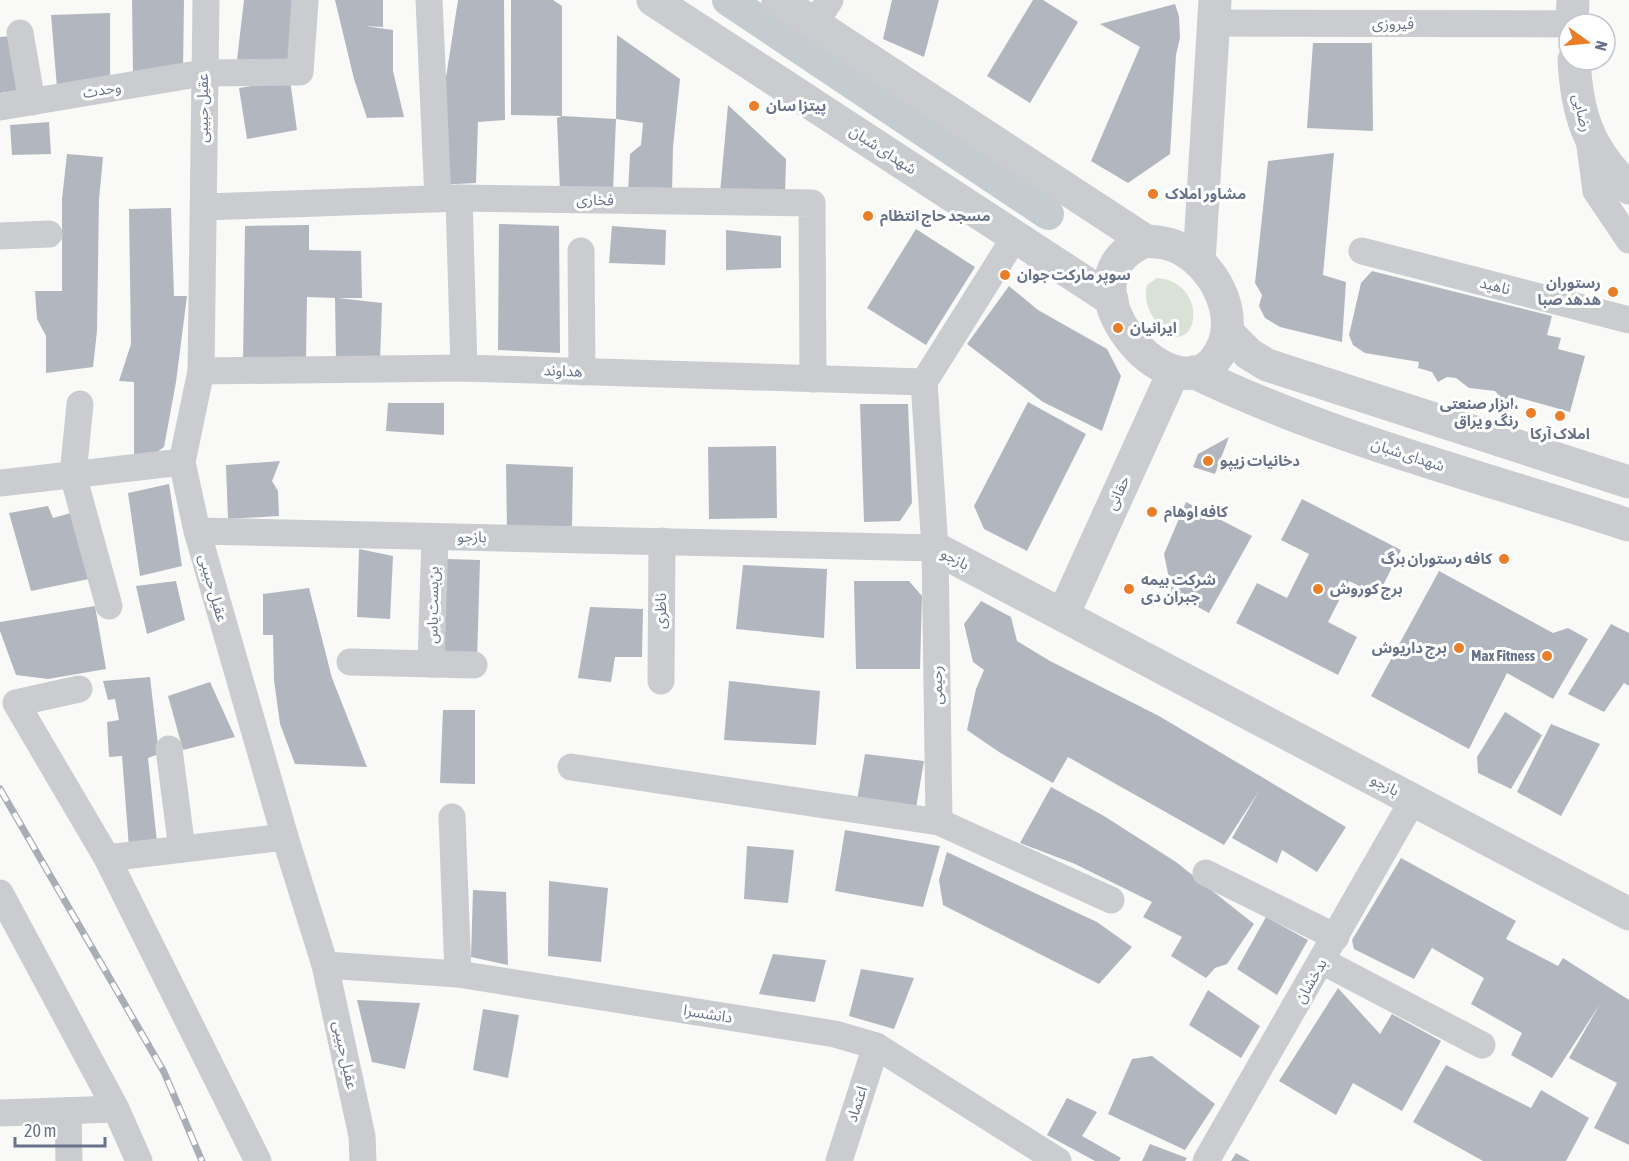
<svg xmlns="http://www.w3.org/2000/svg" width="1629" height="1161" font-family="'Asap Condensed','Noto Sans Arabic',sans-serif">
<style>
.green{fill:#dae2d8}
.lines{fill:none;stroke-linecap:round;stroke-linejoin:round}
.canal{stroke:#c4cbd1;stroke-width:32}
.building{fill:#b2b7bf}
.minor{stroke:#caccd0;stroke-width:27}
.tertiary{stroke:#caccd0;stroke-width:33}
.rail-casing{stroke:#a9adb5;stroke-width:7}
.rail{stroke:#fff;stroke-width:4.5;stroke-dasharray:14;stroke-linecap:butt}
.poi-dot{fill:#e97d28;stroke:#fff;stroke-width:2}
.labels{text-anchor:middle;stroke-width:6;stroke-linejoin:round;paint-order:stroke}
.street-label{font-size:15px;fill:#687389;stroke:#fff}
.poi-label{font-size:15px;font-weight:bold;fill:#687389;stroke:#fff;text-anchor:start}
</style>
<rect width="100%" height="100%" fill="#f9faf7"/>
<path class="green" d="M1157,278C1216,283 1194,373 1155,320C1147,309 1144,298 1147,285Z"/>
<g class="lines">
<polyline class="canal" points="728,0 1048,214"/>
</g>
<g class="building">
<polygon points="132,0 184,0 183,72 133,74"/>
<polygon points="244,0 296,0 290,80 297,130 247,139 239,88 290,80 235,77"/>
<polygon points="335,0 383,0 383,27 365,26 393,30 393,71 404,117 367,118 354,79"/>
<polygon points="458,0 504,0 505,120 478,122 476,183 436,185 440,116"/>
<polygon points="511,0 553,0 562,6 562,116 511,115"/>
<polygon points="892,0 939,0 924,57 883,39"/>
<polygon points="1033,0 1043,0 1078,22 1030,103 987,76"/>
<polygon points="1175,4 1179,16 1180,38 1176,55 1170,154 1128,183 1091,161 1140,47 1100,24"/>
<polygon points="110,13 110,79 57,88 51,15"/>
<polygon points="617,35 680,79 673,147 672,193 628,193 630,154 641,145 643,123 616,119 613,191 560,192 557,118 562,116 616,119"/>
<polygon points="11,36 20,90 0,93 0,37"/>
<polygon points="1313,43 1372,43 1373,131 1307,128"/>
<polygon points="728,105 786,159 785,196 720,193"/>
<polygon points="49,122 51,154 12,155 10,125"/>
<polygon points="1334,153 1323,275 1346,282 1342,342 1280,327 1265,318 1259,306 1262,295 1255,283 1268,161"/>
<polygon points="67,154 103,157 99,200 97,331 93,367 46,373 46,336 37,319 35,291 62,291 62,199"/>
<polygon points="171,208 174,296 187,296 176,382 164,447 150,457 134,460 134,382 119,381 131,344 129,209"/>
<polygon points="499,224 559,226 560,353 498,350"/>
<polygon points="309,225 309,250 361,251 362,298 338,298 382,303 380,363 336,361 335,298 307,297 306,360 243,363 245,226"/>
<polygon points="612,226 666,230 665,265 609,263"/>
<polygon points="916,229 975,267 926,345 867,308"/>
<polygon points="726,230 781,236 781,268 726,270"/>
<polygon points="1372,271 1552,316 1547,335 1561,338 1558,349 1585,356 1570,412 1513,396 1503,400 1495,391 1469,388 1456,378 1447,377 1438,382 1432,372 1418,368 1419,362 1365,353 1353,345 1349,335 1361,283"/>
<polygon points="1009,286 1038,310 1107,349 1121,376 1102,431 1043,402 967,344"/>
<polygon points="1028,402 1086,434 1027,551 984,529 974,506"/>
<polygon points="388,403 444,403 444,435 386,431"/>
<polygon points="860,404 908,404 912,503 900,521 864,522"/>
<polygon points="1229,437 1215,474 1193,467 1198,454"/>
<polygon points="776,446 777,518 709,519 708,447"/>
<polygon points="280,461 272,481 278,491 279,516 228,519 226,465"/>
<polygon points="506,464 573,467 572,526 507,527"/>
<polygon points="169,484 182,566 140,576 128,493"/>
<polygon points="1302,499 1401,550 1378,595 1349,581 1328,622 1357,637 1338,675 1236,623 1257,583 1287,598 1309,554 1281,540"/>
<polygon points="1186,502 1252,536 1209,613 1172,593 1164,554"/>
<polygon points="48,506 53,518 71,513 89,579 31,591 9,513"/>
<polygon points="359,549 393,556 390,619 357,617"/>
<polygon points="447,559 480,560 477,660 444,660"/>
<polygon points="743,565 827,569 824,638 736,629"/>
<polygon points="1439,571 1553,633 1568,628 1588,639 1553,699 1507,673 1469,749 1371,696"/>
<polygon points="176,581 185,620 147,634 136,586"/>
<polygon points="854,581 909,581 922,596 920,669 856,669"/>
<polygon points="309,588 332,678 367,767 295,764 280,724 274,680 273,635 263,635 263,594"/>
<polygon points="981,601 1011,617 1017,641 1050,661 1159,716 1346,827 1317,872 1282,850 1277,863 1232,838 1259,791 1224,845 1068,757 1053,783 999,752 967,730 976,689 984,670 973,662 964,624"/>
<polygon points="95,606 106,669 48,679 16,675 0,631 0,622"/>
<polygon points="590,607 643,609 642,657 615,657 611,682 578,678"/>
<polygon points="1611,624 1629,633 1629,686 1624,683 1604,712 1568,694"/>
<polygon points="150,677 159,754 148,758 157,842 129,848 122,756 109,757 107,722 119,720 115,699 108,700 103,681"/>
<polygon points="729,681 820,691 816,745 724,740"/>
<polygon points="210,682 235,737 183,750 168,696"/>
<polygon points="443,710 475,710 475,784 440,783"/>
<polygon points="1505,712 1542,735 1511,789 1478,773 1477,757"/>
<polygon points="1551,724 1600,744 1561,816 1517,792"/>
<polygon points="865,754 924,761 916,808 857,801"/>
<polygon points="1051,787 1104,816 1176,862 1254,924 1227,964 1215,968 1206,978 1171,956 1182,937 1143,917 1152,902 1075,864 1020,843"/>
<polygon points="845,830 940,846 923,907 835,891"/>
<polygon points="747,846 794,850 788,903 744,899"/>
<polygon points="947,852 1097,922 1132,947 1099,984 943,905 939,880"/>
<polygon points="1401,858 1516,921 1506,939 1558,966 1563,958 1629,1000 1629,1145 1594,1128 1617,1083 1569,1058 1600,1004 1552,1078 1511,1055 1522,1033 1471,1004 1484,978 1432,948 1437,939 1414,979 1354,949 1352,940"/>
<polygon points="549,881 608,888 601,962 548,956"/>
<polygon points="473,890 506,892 508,965 471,957"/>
<polygon points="1266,917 1308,940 1277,995 1237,969"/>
<polygon points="773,954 826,960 815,1002 759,994"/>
<polygon points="861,969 914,978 894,1029 849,1016"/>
<polygon points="1338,988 1380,1034 1392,1014 1441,1041 1402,1111 1353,1083 1336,1115 1279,1081"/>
<polygon points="1208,990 1260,1026 1241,1058 1189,1025"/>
<polygon points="357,1000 420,1003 405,1069 372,1062"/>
<polygon points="483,1009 519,1015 508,1078 473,1070"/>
<polygon points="1152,1056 1215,1104 1185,1150 1108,1114 1132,1059"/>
<polygon points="1446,1065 1531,1108 1541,1090 1589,1118 1566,1161 1483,1161 1413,1122"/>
<polygon points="1067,1098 1097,1112 1082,1136 1121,1158 1119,1161 1095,1161 1047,1135"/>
<polygon points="1150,1144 1187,1158 1185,1161 1142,1161"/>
<polygon points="1236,1153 1250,1161 1231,1161"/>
</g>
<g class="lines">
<g class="minor">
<polyline points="206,0 201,371 182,462 197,531 285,837 325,965 362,1136 363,1161"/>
<polyline points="429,0 438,199"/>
<polyline points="1213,23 1572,24"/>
<polyline points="814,24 830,0"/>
<polyline points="20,33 32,102"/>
<polyline points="0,107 203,73 300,72 305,1"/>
<polyline points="1589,139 1596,191 1629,240"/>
<polyline points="459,198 464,368"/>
<polyline points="204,207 459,198 812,203 813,379"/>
<polyline points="0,236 49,234"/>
<polyline points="581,251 582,372"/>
<polyline points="1362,251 1629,320"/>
<polyline points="201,371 464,368 924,382"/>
<polyline points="80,404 73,475 109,606"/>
<polyline points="0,483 182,462"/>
<polyline points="197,531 935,548"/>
<polyline points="350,662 474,665"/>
<polyline points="431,664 435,537"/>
<polyline points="661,681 662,541"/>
<polyline points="79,689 16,703 107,858 258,1161"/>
<polyline points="169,749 182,849"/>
<polyline points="571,767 939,822 1111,900"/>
<polyline points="452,817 458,974"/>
<polyline points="939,822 935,548 924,382 1015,237"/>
<polyline points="107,858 285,837"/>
<polyline points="1206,873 1336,937"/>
<polyline points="0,893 116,1109 139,1161"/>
<polyline points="1322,961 1482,1045"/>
<polyline points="325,965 458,974 835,1034 876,1046 1058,1161"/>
<polyline points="68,1111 69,1161"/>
<polyline points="0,1113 116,1109"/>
<polyline points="839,1161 876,1046"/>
<polyline points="1206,1161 1413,800"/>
</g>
<g class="tertiary">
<polyline points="653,0 1112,300"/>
<polyline points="778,0 1146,241"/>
<polyline points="1572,24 1573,0"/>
<path d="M1574,60C1577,114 1588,150 1629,188"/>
<path d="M1146,241C1159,242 1170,243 1181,249C1219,269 1244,325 1214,361C1169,415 1051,278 1146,241Z"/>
<polyline points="1199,262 1215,0"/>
<polyline points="1228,333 1249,354 1267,365 1629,482"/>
<path d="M1193,372C1332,439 1483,477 1629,525"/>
<polyline points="935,548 1629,914"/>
<polyline points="1063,615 1174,371"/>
</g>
<g class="rail-casing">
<polyline id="rail" points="0,789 164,1072 202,1161"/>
</g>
<use href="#rail" class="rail"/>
</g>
<g class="poi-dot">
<circle cx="754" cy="106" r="6"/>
<circle cx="1153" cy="194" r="6"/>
<circle cx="868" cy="216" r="6"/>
<circle cx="1005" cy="275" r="6"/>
<circle cx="1613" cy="292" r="6"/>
<circle cx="1118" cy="328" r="6"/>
<circle cx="1531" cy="413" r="6"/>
<circle cx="1560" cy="416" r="6"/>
<circle cx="1208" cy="461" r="6"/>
<circle cx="1152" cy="512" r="6"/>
<circle cx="1504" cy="559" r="6"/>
<circle cx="1129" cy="589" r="6"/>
<circle cx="1318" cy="589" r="6"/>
<circle cx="1459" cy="648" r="6"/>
<circle cx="1547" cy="656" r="6"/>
</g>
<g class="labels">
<g class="street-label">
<text x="1393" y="29">فیروزی</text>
<text transform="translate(102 90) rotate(-9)" y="5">وحدت</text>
<text transform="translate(203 108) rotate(-90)" y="5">عقیل حبیبی</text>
<text transform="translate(1582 113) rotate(76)" y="5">رضایی</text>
<text transform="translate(883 150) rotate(33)" y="5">شهدای شبان</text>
<text transform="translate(595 200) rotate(1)" y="5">فخاری</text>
<text transform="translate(1495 286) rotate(14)" y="5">ناهید</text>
<text transform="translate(563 371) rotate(2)" y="5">هداوند</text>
<text transform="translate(1408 455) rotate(18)" y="5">شهدای شبان</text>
<text transform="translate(1118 493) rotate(-66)" y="5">حقانی</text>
<text transform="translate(472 537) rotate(1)" y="5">بازجو</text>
<text transform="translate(955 559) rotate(28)" y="5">بازجو</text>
<text transform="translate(213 588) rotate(74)" y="5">عقیل حبیبی</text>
<text transform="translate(433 605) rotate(-89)" y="5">بن‌بست یاس</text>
<text transform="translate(661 611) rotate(-90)" y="5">ناظری</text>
<text transform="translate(937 685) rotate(-91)" y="5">رحیمی</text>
<text transform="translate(1385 785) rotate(28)" y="5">بازجو</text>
<text transform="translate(1311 981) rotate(-60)" y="5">بدخشان</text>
<text transform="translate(708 1014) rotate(9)" y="5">دانشسرا</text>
<text transform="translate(345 1055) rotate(78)" y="5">عقیل حبیبی</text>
<text transform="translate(857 1104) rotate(-72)" y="5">اعتماد</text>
</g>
<g class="poi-label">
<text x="766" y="111">پیتزا سان</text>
<text x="1165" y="199">مشاور املاک</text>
<text x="880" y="221">مسجد حاج انتظام</text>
<text x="1017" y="280">سوپر مارکت جوان</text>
<text x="1601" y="288" text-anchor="end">رستوران<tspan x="1601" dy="17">هدهد صبا</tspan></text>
<text x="1130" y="333">ایرانیان</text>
<text x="1519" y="409" text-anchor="end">ابزار صنعتی،<tspan x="1519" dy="17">رنگ و یراق</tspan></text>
<text x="1560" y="439" text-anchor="middle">املاک آرکا</text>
<text x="1220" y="466">دخانیات زیپو</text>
<text x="1164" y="517">کافه اوهام</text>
<text x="1492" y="564" text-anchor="end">کافه رستوران برگ</text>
<text x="1141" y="585">شرکت بیمه<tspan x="1141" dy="17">جبران دی</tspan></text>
<text x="1330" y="594">برج کوروش</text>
<text x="1447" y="653" text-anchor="end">برج داریوش</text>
<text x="1535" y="661" text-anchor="end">Max Fitness</text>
</g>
</g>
<g transform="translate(1587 42) rotate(105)"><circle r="28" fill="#ffffff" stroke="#c3c7d0" stroke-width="1.5"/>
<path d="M0-4.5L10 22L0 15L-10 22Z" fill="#e97d28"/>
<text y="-9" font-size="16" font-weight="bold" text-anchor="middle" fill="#687389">N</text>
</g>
<path d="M15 1137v9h90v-9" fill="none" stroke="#687389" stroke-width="3"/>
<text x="24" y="1137" font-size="18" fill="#687389" stroke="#ffffff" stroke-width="4.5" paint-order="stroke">20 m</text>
</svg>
